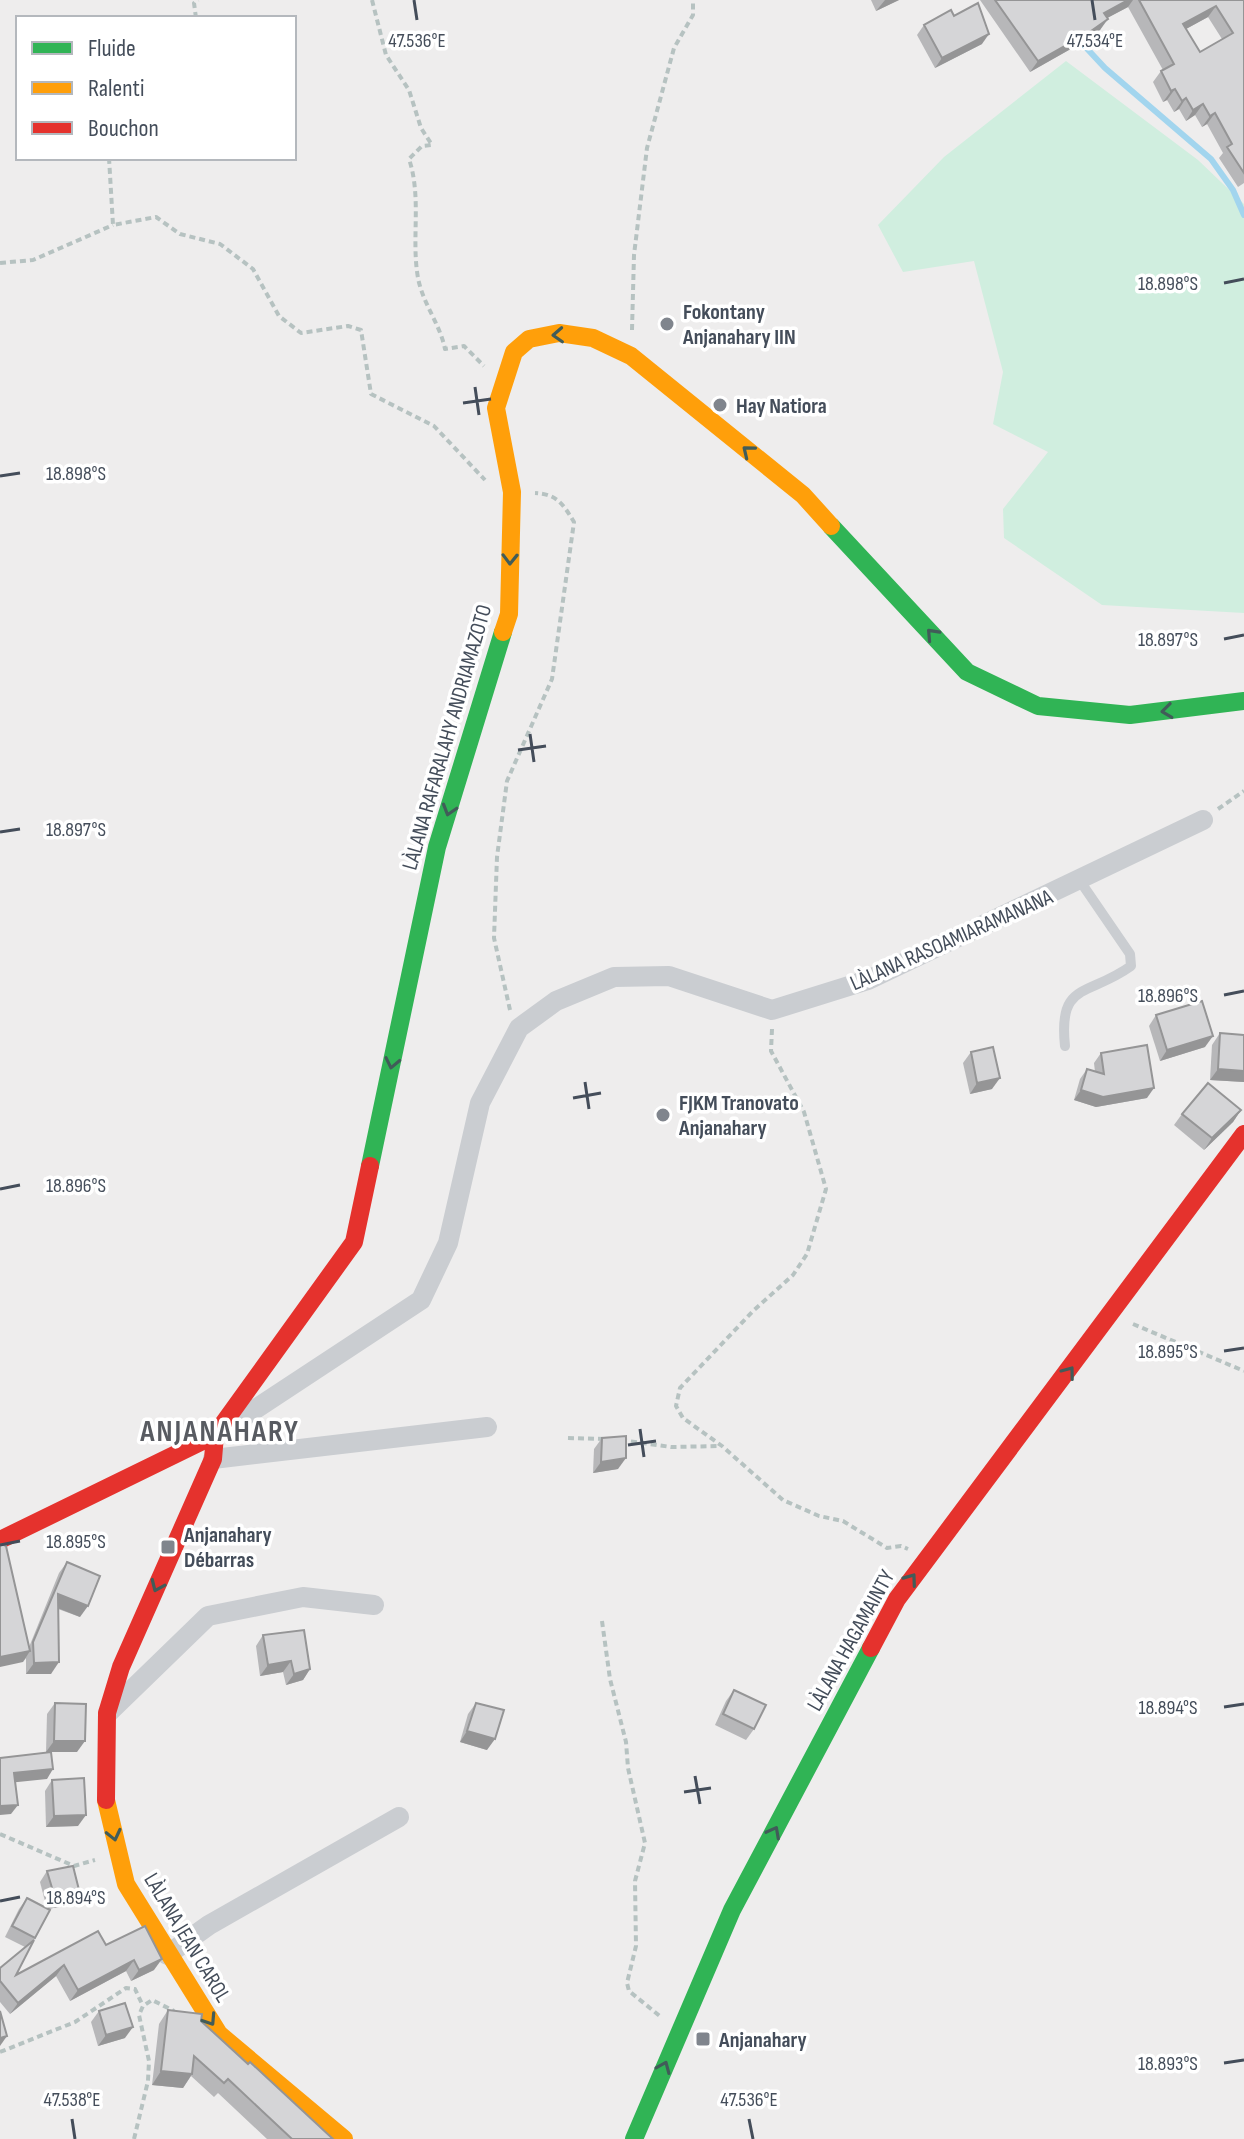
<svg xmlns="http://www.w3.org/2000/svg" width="1244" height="2139" font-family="'Sofia Sans Condensed',sans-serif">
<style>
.green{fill:#d0eedf}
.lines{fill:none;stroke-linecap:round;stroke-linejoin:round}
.stream{stroke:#a2d5ee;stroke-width:6}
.path{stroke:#b6c2c1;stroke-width:4;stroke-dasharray:6 4;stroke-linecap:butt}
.lane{stroke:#cacdd1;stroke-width:10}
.street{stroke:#cacdd1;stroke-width:20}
.fast{stroke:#30b455;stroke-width:18}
.slow{stroke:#ff9f0a;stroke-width:18}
.jam{stroke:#e5322d;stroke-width:18}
.wall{fill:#b7b7b9;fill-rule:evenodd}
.shaded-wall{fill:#959596}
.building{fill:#d5d5d7;stroke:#959596;stroke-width:2;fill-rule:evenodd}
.oneway{stroke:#415c59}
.ticks{fill:none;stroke:#444d5a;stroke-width:3}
.poi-dot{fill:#80858d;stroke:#fff;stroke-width:3}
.labels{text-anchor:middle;stroke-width:7;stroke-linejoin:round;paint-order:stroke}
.poi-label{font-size:22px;font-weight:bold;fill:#444d5a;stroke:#fff;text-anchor:start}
.street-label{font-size:22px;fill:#444d5a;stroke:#fff}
.district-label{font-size:30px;font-weight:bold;letter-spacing:2px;fill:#585b61;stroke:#fff}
.ticks-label{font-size:20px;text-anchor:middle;fill:#444d5a;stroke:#fff;stroke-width:7;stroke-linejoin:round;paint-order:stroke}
</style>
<rect width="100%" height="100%" fill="#eeeded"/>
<polygon class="green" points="1066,61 1198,160 1244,204 1244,613 1102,605 1004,538 1003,509 1048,452 993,424 1003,372 974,261 903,272 878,225 944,157"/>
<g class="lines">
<polyline class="stream" points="1078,39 1105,68 1211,159 1233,190 1244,215"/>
<g class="path">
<path d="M372,0L386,55L409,90L421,128L432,145L422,146L409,159C422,198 411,239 418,278C423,304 440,324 445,349L464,346L484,366"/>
<polyline points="196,18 194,3 198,0"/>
<polyline points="109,158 113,225 156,217 180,234 220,244 253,269 279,316 301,333 348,326 361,330 371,394 434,426 485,480"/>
<polyline points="0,263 33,260 113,225"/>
<polyline points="632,330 634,255 647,148 674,48 693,15 693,0"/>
<polyline points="1218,809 1244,791"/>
<path d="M510,1010L494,938L497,857L507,781L552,679L574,522C563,504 557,494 535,493"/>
<polyline points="772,1029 771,1051 804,1112 826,1189 807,1254 793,1275 753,1311 680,1388 676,1406 683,1418 722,1446 783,1500 819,1516 843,1521 887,1548 901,1546 908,1549"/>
<polyline points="1133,1324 1244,1371"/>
<polyline points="568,1438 604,1439"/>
<polyline points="621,1440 671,1447 720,1446"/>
<polyline points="602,1621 610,1679 626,1742 628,1768 645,1843 635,1881 636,1946 627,1983 629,1991 661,2017"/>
<polyline points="0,1834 74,1866 95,1860"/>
<polyline points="0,2052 75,2022 126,1988 135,1989 143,2006"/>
<polyline points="134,2139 148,2081 149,2061 139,2015 143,2006 152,2000 174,2011"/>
</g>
<path class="lane" d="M1065,1046C1058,981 1088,997 1131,966L1130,954L1080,881"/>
<g class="street">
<polyline points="225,1429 421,1300 448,1243 480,1103 519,1028 556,1001 614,977 669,976 772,1010 868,980 1203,820"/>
<polyline points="213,1459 487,1427"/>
<polyline points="108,1713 208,1616 303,1597 374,1605"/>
<polyline points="167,1955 209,1925 399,1817"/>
</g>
<g class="fast">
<polyline points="831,526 967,672 1038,706 1130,715 1244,701"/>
<polyline points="370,1166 437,847 503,632"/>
<polyline points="634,2139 732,1910 871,1648"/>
</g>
<g class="slow">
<polyline points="503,632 509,614 512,492 496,408 514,352 529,339 559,333 593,338 631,356 803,495 831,526"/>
<polyline points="106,1800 126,1884 219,2034 344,2139"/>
</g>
<g class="jam">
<polyline points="0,1540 215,1435 354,1242 370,1166"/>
<polyline points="871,1648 897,1599 1244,1134"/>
<polyline points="106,1800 107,1713 121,1667 213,1459 215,1435"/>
</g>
</g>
<g class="wall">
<polygon points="871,0 899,0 876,11"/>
<path d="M980,0H1244V183L1238,187L1219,158L1223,153L1207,124L1202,127L1195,115L1186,121L1179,109L1174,112L1167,100L1163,102L1153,82L1161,71L1163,70L1128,7L1107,18L1100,30L1083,42L1030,72ZM1208,17L1222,39L1200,52L1186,29Z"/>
<polygon points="954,16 982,44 935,68 917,35 924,25"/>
<polygon points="1156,1015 1205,1047 1160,1061 1149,1026"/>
<polygon points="1220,1033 1244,1035 1244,1082 1210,1080 1212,1045"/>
<polygon points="971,1052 992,1089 970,1094 963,1063"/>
<polygon points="1101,1053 1147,1098 1096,1107 1074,1100 1080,1079 1087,1069 1095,1072 1094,1063"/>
<polygon points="1241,1110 1233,1122 1204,1150 1174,1125 1182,1114"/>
<polygon points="602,1438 618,1469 593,1473 594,1449"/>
<polygon points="67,1562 80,1617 58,1609 51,1674 26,1674 26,1658 23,1662 59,1573"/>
<polygon points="263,1635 310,1669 303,1680 286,1685 283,1672 260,1676 256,1646"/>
<polygon points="734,1690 754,1729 746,1740 715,1725 726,1701"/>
<polygon points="55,1703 77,1752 46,1752 47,1714"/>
<polygon points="476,1703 487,1750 460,1742 468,1714"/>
<polygon points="52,1780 78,1826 46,1827 45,1791"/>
<polygon points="47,1871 80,1894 72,1905 47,1909 40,1882"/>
<polygon points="27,1898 50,1910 16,1975 106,1945 154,1970 131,1981 126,1971 70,2001 56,1976 10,2014 0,2002 0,1968 25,1947 5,1937 19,1909"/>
<polygon points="168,2010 201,2021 333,2139 267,2139 218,2093 214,2097 191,2076 183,2088 152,2085 159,2024"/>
<polygon points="99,2011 125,2038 98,2046 91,2022"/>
</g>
<g class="shaded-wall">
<polygon points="885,0 899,0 876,11"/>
<polygon points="1128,0 1133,0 1128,7 1096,24 1104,13"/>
<polygon points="1216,6 1208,17 1175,35 1183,24"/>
<polygon points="1108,19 1100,30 1083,42 1030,72 1038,61"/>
<polygon points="989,34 982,44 935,68 942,58"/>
<polygon points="1175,89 1167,100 1163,102 1171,91"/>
<polygon points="1186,98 1179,109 1174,112 1182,101"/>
<polygon points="1203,104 1195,115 1186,121 1193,110"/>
<polygon points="1215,113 1207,124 1202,127 1210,116"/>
<polygon points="1213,1036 1205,1047 1160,1061 1167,1050"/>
<polygon points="1218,1069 1244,1071 1244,1082 1210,1080"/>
<polygon points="1000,1078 992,1089 970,1094 977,1083"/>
<polygon points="1154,1088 1147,1098 1096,1107 1074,1100 1081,1090"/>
<polygon points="1241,1110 1233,1122 1204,1150 1212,1138"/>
<polygon points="626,1458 618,1469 593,1473 601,1462"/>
<polygon points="58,1594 88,1606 80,1617 50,1605"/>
<polygon points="30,1651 23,1662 0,1667 0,1657"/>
<polygon points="291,1661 283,1672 260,1676 268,1665"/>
<polygon points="59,1662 51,1674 26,1674 34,1663"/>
<polygon points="310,1669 303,1680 286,1685 294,1674"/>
<polygon points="467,1731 495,1739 487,1750 460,1742"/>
<polygon points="54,1741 85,1741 77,1752 46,1752"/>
<polygon points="53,1769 47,1779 8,1783 14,1773"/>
<polygon points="18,1805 11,1814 0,1815 0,1806"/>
<polygon points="86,1815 78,1826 46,1827 54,1816"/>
<polygon points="80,1894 72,1905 47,1909 55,1898"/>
<polygon points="162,1959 154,1970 131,1981 139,1970"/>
<polygon points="134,1960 126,1971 70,2001 78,1990"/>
<polygon points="64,1965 56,1976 10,2014 18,2003"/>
<polygon points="133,2027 125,2038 98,2046 106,2035"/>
<polygon points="7,2036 0,2046 0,2038"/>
<polygon points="161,2071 192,2074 183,2088 152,2085"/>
</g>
<g class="building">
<polygon points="995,0 1128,0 1104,13 1108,19 1091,31 1038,61"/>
<path d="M1139,0H1244V173L1227,147L1232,144L1215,113L1210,116L1203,104L1193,110L1186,98L1182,101L1175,89L1171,91L1161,71L1174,64ZM1216,6L1233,33L1200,52L1183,24Z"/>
<polygon points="978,3 989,34 942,58 924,25 951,10 954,16"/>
<polygon points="1202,1001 1213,1036 1167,1050 1156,1015"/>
<polygon points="1220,1033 1244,1035 1244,1071 1218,1069"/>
<polygon points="1147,1045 1154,1088 1103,1097 1081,1090 1087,1069 1104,1074 1101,1053"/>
<polygon points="993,1047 1000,1078 977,1083 971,1052"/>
<polygon points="1208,1083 1241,1110 1212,1138 1182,1114"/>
<polygon points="626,1436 626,1458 601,1462 602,1438"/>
<polygon points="2,1544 6,1546 30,1651 0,1657 0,1545"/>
<polygon points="67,1562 100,1576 88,1606 58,1594 59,1662 34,1663 33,1642"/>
<polygon points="304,1630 310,1669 294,1674 291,1661 268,1665 263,1635"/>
<polygon points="734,1690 766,1705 754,1729 723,1714"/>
<polygon points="55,1703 86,1704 85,1741 54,1741"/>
<polygon points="476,1703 504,1710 495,1739 467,1731"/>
<polygon points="51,1752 53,1769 14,1773 18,1805 0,1806 0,1758"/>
<polygon points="84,1778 86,1815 54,1816 52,1780"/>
<polygon points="73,1866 80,1894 55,1898 47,1871"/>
<polygon points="27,1898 50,1910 35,1938 12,1926"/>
<polygon points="145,1926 162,1959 139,1970 134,1960 78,1990 64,1965 18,2003 0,1981 0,1968 34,1940 16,1975 98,1931 106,1945"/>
<polygon points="125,2003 133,2027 106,2035 99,2011"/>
<polygon points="168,2010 202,2014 201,2021 248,2064 250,2062 333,2139 292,2139 228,2079 224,2083 194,2056 192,2074 161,2071"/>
<polygon points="0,2011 7,2036 0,2038"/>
</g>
<defs><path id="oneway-chevron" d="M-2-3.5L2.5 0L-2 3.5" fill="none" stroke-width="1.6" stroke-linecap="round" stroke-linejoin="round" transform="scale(2)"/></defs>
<g class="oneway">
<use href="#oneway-chevron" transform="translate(558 335) rotate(177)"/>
<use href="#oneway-chevron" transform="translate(748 451) rotate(-141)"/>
<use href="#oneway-chevron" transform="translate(510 559) rotate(91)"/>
<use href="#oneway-chevron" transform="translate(932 634) rotate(-133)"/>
<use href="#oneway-chevron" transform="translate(1167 711) rotate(173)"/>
<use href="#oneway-chevron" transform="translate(449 810) rotate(107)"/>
<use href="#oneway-chevron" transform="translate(392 1063) rotate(102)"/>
<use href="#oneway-chevron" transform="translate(1069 1372) rotate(-53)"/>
<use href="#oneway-chevron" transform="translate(911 1579) rotate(-54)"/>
<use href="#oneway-chevron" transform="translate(157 1586) rotate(114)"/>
<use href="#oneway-chevron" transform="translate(774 1832) rotate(-62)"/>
<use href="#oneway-chevron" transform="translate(114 1835) rotate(77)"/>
<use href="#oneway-chevron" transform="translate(210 2020) rotate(57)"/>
<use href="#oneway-chevron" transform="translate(664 2067) rotate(-67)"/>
</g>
<path class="ticks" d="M414,0L417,20M1092,0L1095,20M1224,283L1244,279M475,387L479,415M463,403L491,399M0,476L20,473M1224,639L1244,635M530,734L534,762M518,750L546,746M0,832L20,829M1224,995L1244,991M585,1082L589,1109M573,1098L601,1093M0,1189L20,1185M1224,1351L1244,1348M640,1429L644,1457M628,1445L656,1441M0,1545L20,1541M1224,1707L1244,1704M695,1776L700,1804M684,1792L711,1788M0,1901L20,1897M1224,2063L1244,2060M72,2119L75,2139M749,2119L753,2139"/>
<g class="poi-dot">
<circle cx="667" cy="324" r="8"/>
<circle cx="720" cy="405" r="8"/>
<circle cx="663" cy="1115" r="8"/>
<rect x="160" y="1539" width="16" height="16" rx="4"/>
<rect x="695" y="2031" width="16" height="16" rx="4"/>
</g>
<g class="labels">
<g class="poi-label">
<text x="683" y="319">Fokontany<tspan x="683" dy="25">Anjanahary IIN</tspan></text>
<text x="736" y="413">Hay Natiora</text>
<text x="679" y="1110">FJKM Tranovato<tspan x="679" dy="25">Anjanahary</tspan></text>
<text x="184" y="1542">Anjanahary<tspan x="184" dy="25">Débarras</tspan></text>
<text x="719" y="2047">Anjanahary</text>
</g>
<g class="street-label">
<text transform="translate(446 737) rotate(-74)" y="8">LÀLANA RAFARALAHY ANDRIAMAZOTO</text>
<text transform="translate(951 939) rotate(-24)" y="8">LÀLANA RASOAMIARAMANANA</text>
<text transform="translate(850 1640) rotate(-61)" y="8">LÀLANA HAGAMAINTY</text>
<text transform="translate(188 1937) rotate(59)" y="8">LÀLANA JEAN CAROL</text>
</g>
<g class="district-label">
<text x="220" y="1441">ANJANAHARY</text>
</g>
</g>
<g class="ticks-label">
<text x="417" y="47">47.536°E</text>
<text x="1095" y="47">47.534°E</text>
<text x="1168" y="290">18.898°S</text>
<text x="76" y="480">18.898°S</text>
<text x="1168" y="646">18.897°S</text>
<text x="76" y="836">18.897°S</text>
<text x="1168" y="1002">18.896°S</text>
<text x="76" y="1192">18.896°S</text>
<text x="1168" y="1358">18.895°S</text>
<text x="76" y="1548">18.895°S</text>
<text x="1168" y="1714">18.894°S</text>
<text x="76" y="1904">18.894°S</text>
<text x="1168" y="2070">18.893°S</text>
<text x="72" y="2106">47.538°E</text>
<text x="749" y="2106">47.536°E</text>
</g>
<rect x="16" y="16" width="280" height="144" fill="#ffffff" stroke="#b4b8bd" stroke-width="2"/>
<rect x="32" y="42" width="40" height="12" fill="#30b455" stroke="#b4b8bd" stroke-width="2"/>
<text x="88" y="56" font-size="24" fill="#444d5a">Fluide</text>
<rect x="32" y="82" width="40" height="12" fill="#ff9f0a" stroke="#b4b8bd" stroke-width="2"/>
<text x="88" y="96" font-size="24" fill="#444d5a">Ralenti</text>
<rect x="32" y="122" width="40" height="12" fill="#e5322d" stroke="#b4b8bd" stroke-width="2"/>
<text x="88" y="136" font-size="24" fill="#444d5a">Bouchon</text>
</svg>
